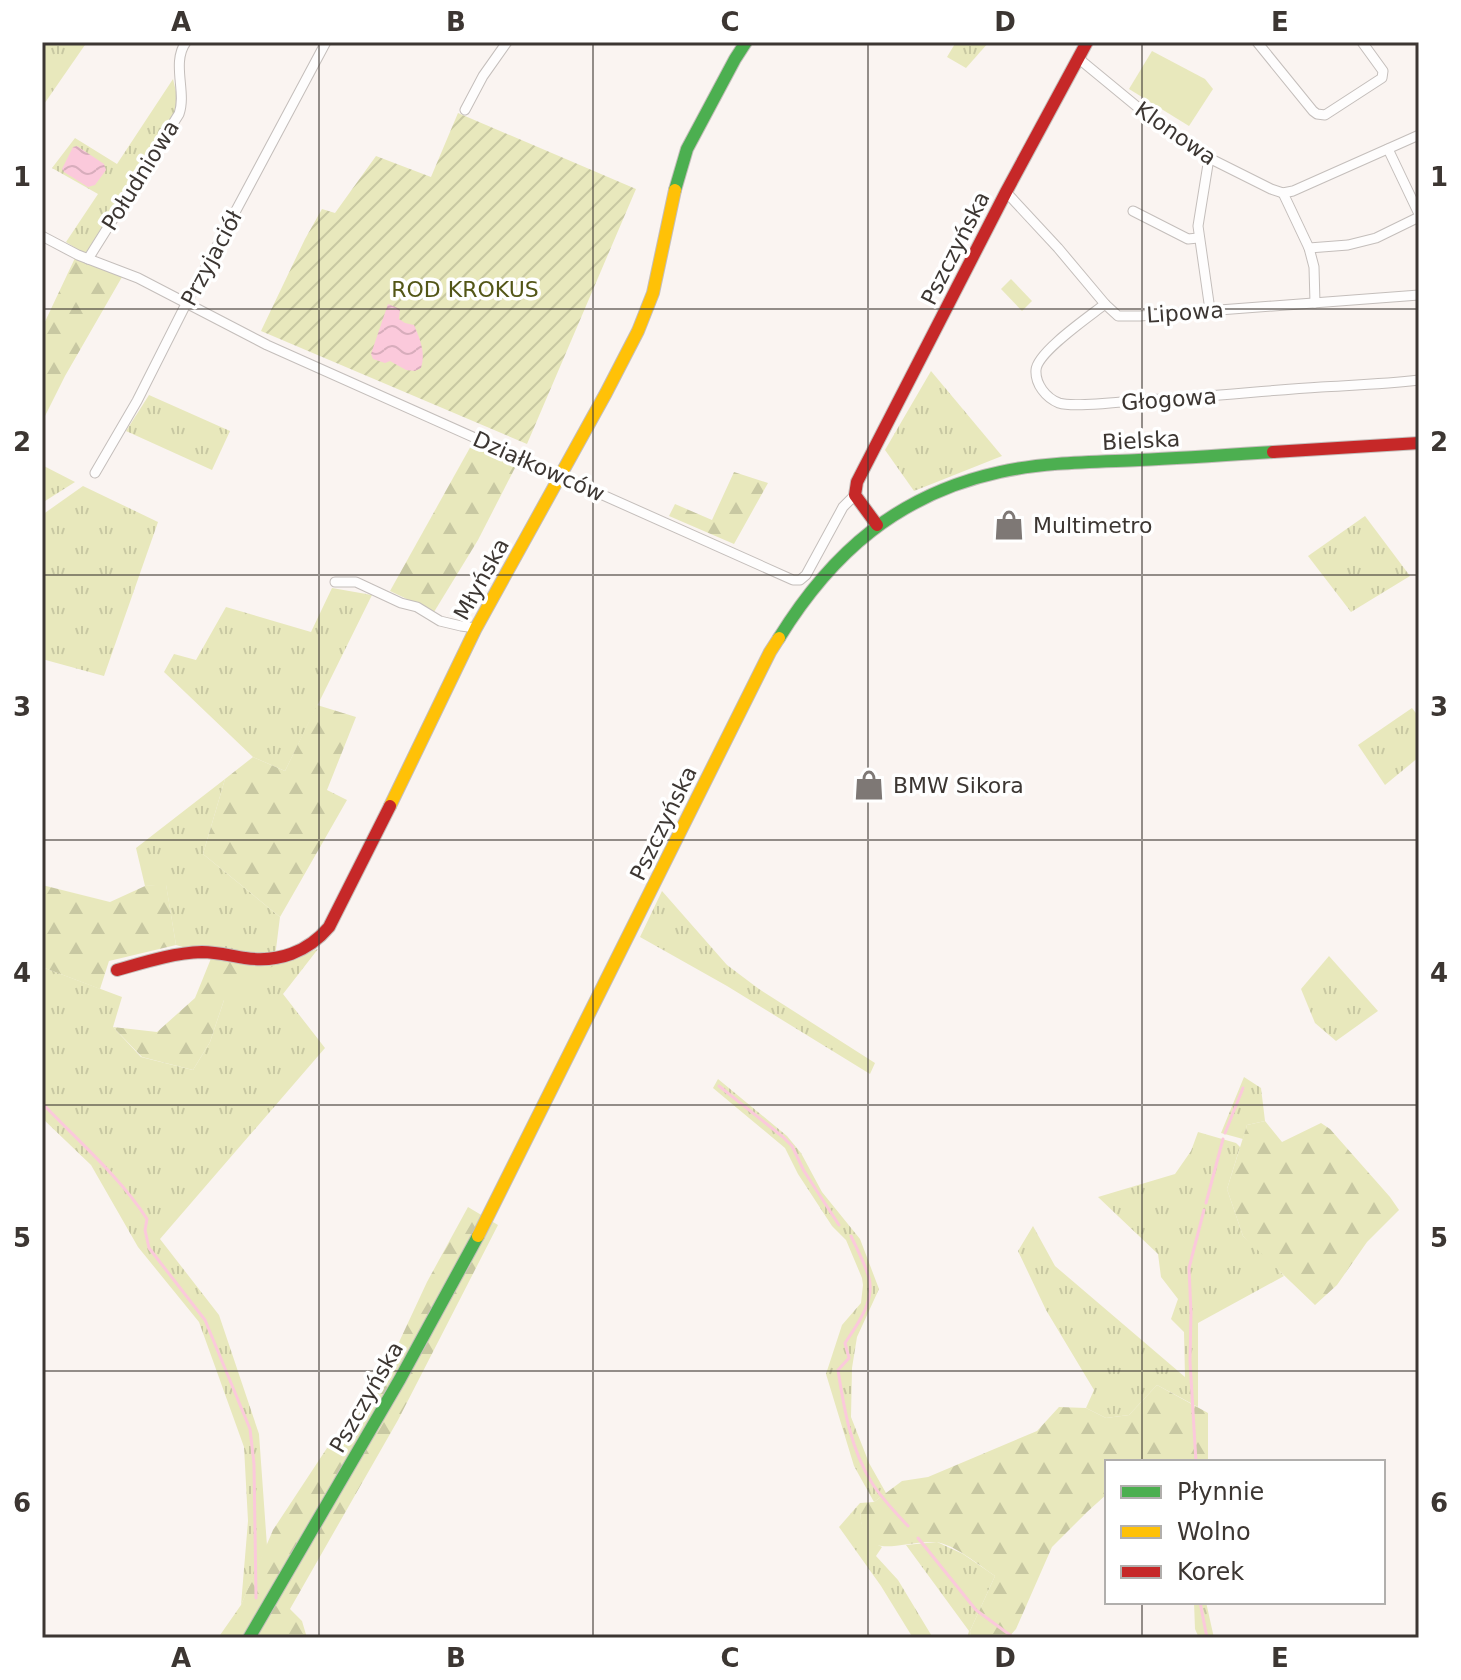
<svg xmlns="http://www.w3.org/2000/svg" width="1461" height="1680" font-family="'DejaVu Sans',sans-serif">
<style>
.grass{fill:url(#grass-tufts)}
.forest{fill:url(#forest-firs)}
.park{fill:#e8e8bc}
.garden{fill:url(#garden-furrows)}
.water{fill:url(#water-waves)}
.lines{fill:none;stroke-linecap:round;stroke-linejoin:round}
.stream{stroke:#fbc9db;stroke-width:3}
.street-casing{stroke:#c4bebb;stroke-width:11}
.fast-casing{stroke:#c4bebb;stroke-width:14}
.slow-casing{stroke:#c4bebb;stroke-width:14}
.jam-casing{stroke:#c4bebb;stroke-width:14}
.street{stroke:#fefdfd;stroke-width:9}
.fast{stroke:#4caf50;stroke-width:12}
.slow{stroke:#ffc107;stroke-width:12}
.jam{stroke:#c62828;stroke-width:12}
.grid{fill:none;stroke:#3c3632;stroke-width:2;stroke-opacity:0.55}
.labels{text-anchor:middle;stroke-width:7;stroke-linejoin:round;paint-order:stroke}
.street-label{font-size:22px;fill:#3c3632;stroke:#fff}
.park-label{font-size:22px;fill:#535617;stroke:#fff}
.poi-label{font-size:22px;fill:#3c3632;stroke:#fff;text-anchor:start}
.neatline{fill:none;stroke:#3c3632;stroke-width:3}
.grid-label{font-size:26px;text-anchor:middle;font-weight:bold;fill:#3c3632}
</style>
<defs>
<pattern id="grass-tufts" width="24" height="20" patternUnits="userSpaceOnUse" patternTransform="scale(2)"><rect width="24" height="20" fill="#e8e8bc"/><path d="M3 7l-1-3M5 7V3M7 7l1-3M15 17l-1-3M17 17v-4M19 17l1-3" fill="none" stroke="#c8c8a2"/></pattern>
<pattern id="forest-firs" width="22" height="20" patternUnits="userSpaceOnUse" patternTransform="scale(2)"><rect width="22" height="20" fill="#e8e8bc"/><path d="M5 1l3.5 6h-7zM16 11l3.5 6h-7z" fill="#c8c8a2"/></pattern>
<pattern id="garden-furrows" width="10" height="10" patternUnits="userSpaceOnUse" patternTransform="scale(2)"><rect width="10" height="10" fill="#e8e8bc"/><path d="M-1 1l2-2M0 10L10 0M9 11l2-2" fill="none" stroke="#c8c8a2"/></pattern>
<pattern id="water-waves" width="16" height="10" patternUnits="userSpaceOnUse" patternTransform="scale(2)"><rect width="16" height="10" fill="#fbc9db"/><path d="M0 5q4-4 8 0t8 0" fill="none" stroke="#d8adbc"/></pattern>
</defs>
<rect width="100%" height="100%" fill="#faf4f1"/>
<g class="grass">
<polygon points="42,42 87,42 42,107"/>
<polygon points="956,42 989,42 966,68 947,57"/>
<polygon points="173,79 178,100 175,114 85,254 66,242 98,194 52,168 75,138 117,164"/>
<polygon points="931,371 1002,456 914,491 885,450"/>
<polygon points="149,395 230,431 212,470 126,431"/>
<polygon points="42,465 75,482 42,503"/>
<polygon points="83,486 158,522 104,676 42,659 42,515"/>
<polygon points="1365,516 1410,576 1351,612 1308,556"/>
<polygon points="332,588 372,595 285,771 253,757 164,672 174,654 196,660 226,607 311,632"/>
<polygon points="1412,708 1419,717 1419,757 1385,785 1358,745"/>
<polygon points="225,779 203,854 280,917 274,965 318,949 283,994 325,1048 160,1239 219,1315 259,1434 267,1546 241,1605 248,1521 244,1447 199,1322 138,1247 91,1165 42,1118 42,967 122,997 113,1027 141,1057 193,1070 210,1042 224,1000 212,956 176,945 166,885 145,886 136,848"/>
<polygon points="662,891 727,965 759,989 875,1063 870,1074 727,986 640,937"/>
<polygon points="1329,956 1378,1011 1336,1041 1315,1023 1301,989"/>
<polygon points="1244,1077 1261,1088 1265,1121 1247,1125 1243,1139 1221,1133"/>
<polygon points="718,1079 787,1136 801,1153 822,1192 860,1239 879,1289 857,1337 852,1368 851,1417 869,1463 886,1493 874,1502 854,1466 826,1374 842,1325 861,1303 863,1285 862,1278 846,1240 832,1226 798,1174 785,1148 713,1088"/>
<polygon points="1198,1132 1236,1143 1240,1147 1227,1189 1243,1236 1264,1254 1284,1276 1198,1323 1198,1407 1157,1385 1129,1415 1106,1418 1086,1408 1094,1390 1046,1310 1018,1251 1033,1226 1055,1266 1185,1377 1184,1332 1171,1319 1178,1299 1161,1277 1158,1254 1098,1197 1175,1174 1191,1151"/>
<path d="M860,1503C860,1524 862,1538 882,1547L876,1556L898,1580L933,1638H913L881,1586L839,1527Z"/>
<polygon points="937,1542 963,1554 995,1576 970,1631 971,1638 967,1638 969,1631 906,1545"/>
<polygon points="1194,1602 1206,1602 1214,1638 1199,1638 1195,1629"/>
</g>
<g class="forest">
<polygon points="75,258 122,277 65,376 45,416 42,414 42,328"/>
<polygon points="472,444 518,462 478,540 434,612 390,591"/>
<polygon points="734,472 768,483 734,544 669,516 675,504 712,520"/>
<polygon points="317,705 356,717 327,790 347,800 280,917 203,854 225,779 253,757 285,771"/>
<polygon points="166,884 176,945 109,961 100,989 42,967 42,885 110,902 145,886"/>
<polygon points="212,956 273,966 224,1000 210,1042 193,1070 142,1057 113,1027 157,1032 195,998"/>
<polygon points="1265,1121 1282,1142 1321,1123 1330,1129 1390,1197 1399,1210 1367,1242 1337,1285 1315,1305 1243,1236 1227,1189 1247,1125"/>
<polygon points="468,1207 498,1225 398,1420 290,1609 302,1621 307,1638 218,1638 241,1605 273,1530 327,1448 373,1398 427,1282"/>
<path d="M1157,1385L1208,1413V1462H1107V1494L1087,1512L1052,1547L1016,1629L1008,1638H971L970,1631L995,1576C979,1565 954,1544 935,1542C896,1540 859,1568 860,1503L874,1502L902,1481L928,1477L1037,1431L1059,1407L1086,1408L1106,1418L1129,1415Z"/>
</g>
<g class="park">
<polygon points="1152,51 1205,79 1213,89 1189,126 1129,89"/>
<polygon points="1011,279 1032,301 1022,311 1001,289"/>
</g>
<polygon class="garden" points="458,113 636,189 527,444 261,331 305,239 322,209 335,213 376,156 431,177"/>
<g class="water">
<polygon points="77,146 104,164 106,170 95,185 88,187 64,172 62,169 73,147"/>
<path d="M388,304L400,309L399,319L405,323L414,325C420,339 426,353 421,368L415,371L406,370L390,361L385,363L373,359L371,354Z"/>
</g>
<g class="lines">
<g class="stream">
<polyline points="719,1086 783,1137 792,1146 804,1171 839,1225"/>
<path d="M42,1103C76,1139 121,1178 147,1219L145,1230L149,1248L205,1320L250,1429L254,1464L256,1598"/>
<polyline points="1225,1133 1243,1088"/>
<polyline points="1206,1203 1223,1139"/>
<path d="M851,1236C857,1249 865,1264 869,1278C875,1301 857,1325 845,1343L849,1358L838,1370C844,1409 851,1450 872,1483C882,1499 896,1513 908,1526"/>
<polyline points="1196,1462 1190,1361 1191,1313 1189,1268 1204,1210"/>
<polyline points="918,1538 976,1610 1014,1638"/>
<polyline points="1200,1602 1207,1638"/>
</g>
<g class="street-casing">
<g id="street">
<polyline points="1257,42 1313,111 1317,114 1325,115 1382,78 1383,71 1362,42"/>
<polyline points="1078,58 1152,119 1209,158 1271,189 1283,193 1293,191 1419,135"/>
<polyline points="465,110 483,76 507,42"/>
<polyline points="1388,149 1419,214"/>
<polyline points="1209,158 1198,226 1210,310"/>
<polyline points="1006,192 1058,248 1105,304 1118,316 1140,316 1419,295"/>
<polyline points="1283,193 1309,248 1314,267 1315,303"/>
<polyline points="1133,211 1188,239 1198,238"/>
<polyline points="42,236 78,255 138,278 267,345 793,580 800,580 806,575 843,507 855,495"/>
<polyline points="1309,248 1348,245 1376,238 1419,217"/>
<path d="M88,259L179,114C187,92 171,63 186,42"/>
<path d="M1105,304C1090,316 1037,352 1036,370C1035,384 1046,398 1059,403C1074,408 1125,401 1144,400C1203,397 1262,391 1321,387C1354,385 1386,384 1419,380"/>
<polyline points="95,473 137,401 186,304 326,42"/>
<polyline points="335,582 356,582 401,603 417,607 440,621 461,626 476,628"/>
</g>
</g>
<g class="fast-casing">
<g id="fast">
<polyline points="675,190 687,149 735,59 746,42"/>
<path d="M779,638C832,552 899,494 1000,472C1045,462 1093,462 1139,460C1184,458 1228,455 1273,452"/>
<polyline points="249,1638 400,1379 478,1236"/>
</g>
</g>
<g class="slow-casing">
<g id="slow">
<polyline points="390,806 476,628 606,393 638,331 653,293 675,190"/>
<polyline points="478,1236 770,652 779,638"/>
</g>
</g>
<g class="jam-casing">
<g id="jam">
<polyline points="1273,452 1419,443"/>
<polyline points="877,525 855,495 857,482 1006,192 1087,42"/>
<path d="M117,970C145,962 173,953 202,952C217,952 231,956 245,958C278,963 308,952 329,927L390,806"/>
</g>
</g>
<use href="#street" class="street"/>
<use href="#fast" class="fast"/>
<use href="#slow" class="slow"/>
<use href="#jam" class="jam"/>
</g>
<path class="grid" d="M319,42V1638M593,42V1638M868,42V1638M1142,42V1462M42,309H1419M42,575H1419M42,840H1419M42,1105H1419M42,1371H1419M1142,1602V1638"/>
<defs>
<g id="shop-bare" transform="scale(2.4)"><path d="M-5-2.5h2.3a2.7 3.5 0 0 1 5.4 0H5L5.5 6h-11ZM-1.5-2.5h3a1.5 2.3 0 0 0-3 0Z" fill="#7e7875" stroke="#fff" stroke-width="2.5" paint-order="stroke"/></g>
</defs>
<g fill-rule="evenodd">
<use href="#shop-bare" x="1009" y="525"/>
<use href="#shop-bare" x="869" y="785"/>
</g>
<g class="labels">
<g class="street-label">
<text transform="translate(1176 133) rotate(35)" y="8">Klonowa</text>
<text transform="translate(140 175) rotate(-58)" y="8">Południowa</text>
<text transform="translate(955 248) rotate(-63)" y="8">Pszczyńska</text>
<text transform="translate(211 258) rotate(-62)" y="8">Przyjaciół</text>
<text transform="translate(1185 312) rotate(-4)" y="8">Lipowa</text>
<text transform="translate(1169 399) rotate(-4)" y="8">Głogowa</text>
<text transform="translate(1141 440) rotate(-3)" y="8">Bielska</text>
<text transform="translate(539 466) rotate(24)" y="8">Działkowców</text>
<text transform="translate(481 579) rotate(-61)" y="8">Młyńska</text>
<text transform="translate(663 823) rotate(-64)" y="8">Pszczyńska</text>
<text transform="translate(366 1397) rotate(-60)" y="8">Pszczyńska</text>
</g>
<g class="park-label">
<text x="465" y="297">ROD KROKUS</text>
</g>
<g class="poi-label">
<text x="1033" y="533">Multimetro</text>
<text x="893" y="793">BMW Sikora</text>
</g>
</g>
<rect width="1461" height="1680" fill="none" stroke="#ffffff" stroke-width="88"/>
<rect x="1105" y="1460" width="280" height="144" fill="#ffffff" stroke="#b1afad" stroke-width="2"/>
<rect x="1121" y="1486" width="40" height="12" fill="#4caf50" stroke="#b1afad" stroke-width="2"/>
<text x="1177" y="1500" font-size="24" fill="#3c3632">Płynnie</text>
<rect x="1121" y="1526" width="40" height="12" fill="#ffc107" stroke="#b1afad" stroke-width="2"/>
<text x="1177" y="1540" font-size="24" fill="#3c3632">Wolno</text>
<rect x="1121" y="1566" width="40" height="12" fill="#c62828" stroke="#b1afad" stroke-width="2"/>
<text x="1177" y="1580" font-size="24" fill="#3c3632">Korek</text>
<rect x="44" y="44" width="1373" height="1592" class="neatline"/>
<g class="grid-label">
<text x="181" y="31">A</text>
<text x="456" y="31">B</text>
<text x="730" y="31">C</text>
<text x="1005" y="31">D</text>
<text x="1280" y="31">E</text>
<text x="22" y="186">1</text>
<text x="1439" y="186">1</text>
<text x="22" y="451">2</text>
<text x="1439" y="451">2</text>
<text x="22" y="716">3</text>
<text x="1439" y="716">3</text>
<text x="22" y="982">4</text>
<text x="1439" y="982">4</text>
<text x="22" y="1247">5</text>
<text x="1439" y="1247">5</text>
<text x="22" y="1512">6</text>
<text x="1439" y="1512">6</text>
<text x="181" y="1667">A</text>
<text x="456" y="1667">B</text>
<text x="730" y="1667">C</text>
<text x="1005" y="1667">D</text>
<text x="1280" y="1667">E</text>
</g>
</svg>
